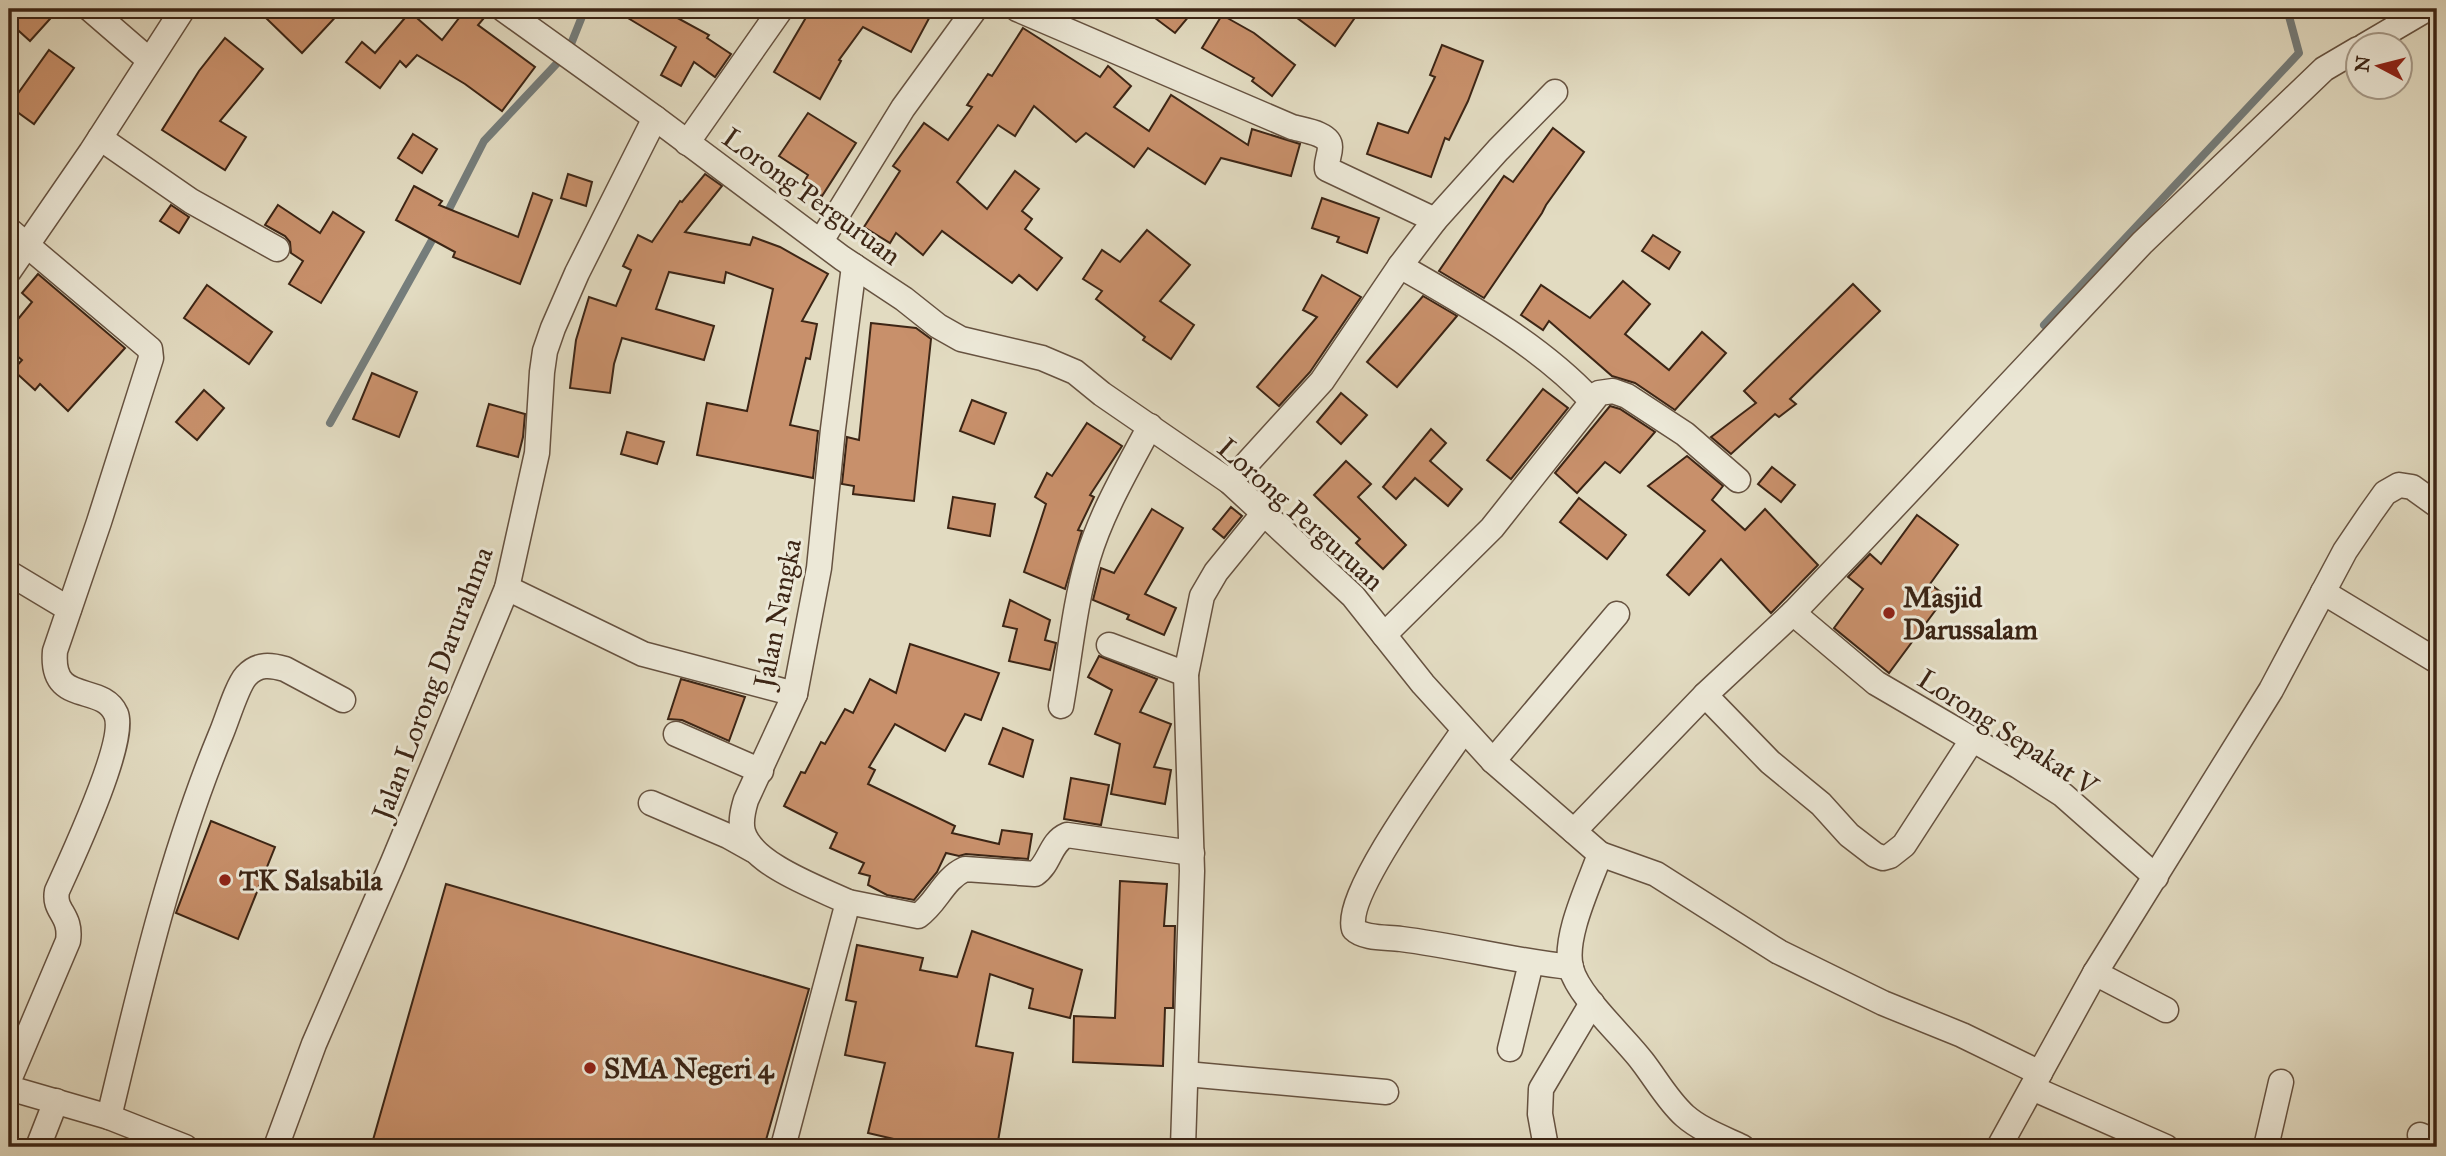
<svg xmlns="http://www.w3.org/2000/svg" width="2446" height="1156" font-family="'IM FELL Great Primer',serif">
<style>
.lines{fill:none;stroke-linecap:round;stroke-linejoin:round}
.stream{stroke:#757d7b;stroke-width:8}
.building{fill:#c8906b;stroke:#3c2515;stroke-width:2}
.street-casing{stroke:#665240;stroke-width:27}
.street{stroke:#ece8d7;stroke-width:24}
.poi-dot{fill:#8f2418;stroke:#ece8d7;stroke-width:2.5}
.labels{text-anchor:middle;stroke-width:6;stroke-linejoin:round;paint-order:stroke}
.street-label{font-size:28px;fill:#3c2515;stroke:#ece8d7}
.poi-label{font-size:28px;font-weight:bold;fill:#3c2515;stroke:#ece8d7;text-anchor:start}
</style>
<rect width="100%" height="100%" fill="#e2dbc1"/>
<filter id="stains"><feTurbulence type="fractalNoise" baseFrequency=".00286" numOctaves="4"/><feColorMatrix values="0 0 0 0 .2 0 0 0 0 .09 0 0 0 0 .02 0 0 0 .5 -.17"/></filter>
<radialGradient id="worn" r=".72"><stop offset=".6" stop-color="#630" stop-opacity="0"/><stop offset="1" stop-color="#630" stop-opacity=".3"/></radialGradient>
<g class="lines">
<g class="stream">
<polyline points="571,44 585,9"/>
<polyline points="444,219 484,141 562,58"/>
<polyline points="2044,325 2299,53 2287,9"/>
<polyline points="330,423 436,233"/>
</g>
</g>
<g class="building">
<polygon points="9,9 59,9 30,41 9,22"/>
<polygon points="277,9 343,9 302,53 267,19"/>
<polygon points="466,9 488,9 489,12 478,25 535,67 502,111 465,84 417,55 406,67 400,61 380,88 346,62 362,42 375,53 410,12 442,40"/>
<polygon points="613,9 675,9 672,15 709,35 707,38 731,54 715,77 694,62 681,86 661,75 676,47"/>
<polygon points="811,9 934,9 911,52 863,27 839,60 841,61 820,99 774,72"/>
<polygon points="1143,9 1195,9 1175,33"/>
<polygon points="1285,9 1361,9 1335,46"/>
<polygon points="1222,15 1254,33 1295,65 1272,96 1252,81 1254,78 1202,48"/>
<polygon points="1023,28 1100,77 1108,66 1131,86 1114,107 1149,131 1171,95 1248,145 1252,129 1300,144 1291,176 1221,158 1205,184 1148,148 1134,167 1086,133 1076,142 1034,106 1015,136 998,125 957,182 987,209 1015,171 1039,189 1022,211 1032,219 1025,229 1062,258 1037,290 1019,275 1012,283 942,231 923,255 896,233 890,243 864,227 900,171 893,166 924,123 948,140 972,107 967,105 988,74 992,76"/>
<polygon points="225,38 263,69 220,121 246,137 225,170 162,130 199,71"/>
<polygon points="1442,45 1483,61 1468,101 1449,140 1445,138 1431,177 1367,154 1378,123 1408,133 1435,77 1430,75"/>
<polygon points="49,50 74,68 34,124 9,106"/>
<polygon points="808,113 856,143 822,196 803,184 808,175 779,156"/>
<polygon points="1553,128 1584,152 1546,205 1542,213 1484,298 1439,271 1504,176 1513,182"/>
<polygon points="413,134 437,149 422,173 398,158"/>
<polygon points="568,174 592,182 586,206 561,198"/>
<polygon points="705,174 722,186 685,232 750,245 753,237 780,247 828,274 802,321 817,324 810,359 806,358 790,425 818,431 813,478 697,455 707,403 747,411 773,289 726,272 724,283 669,272 656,309 714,326 704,360 622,338 614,364 610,393 570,388 576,340 589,297 616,306 631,270 623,266 638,235 652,242 680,201 682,202"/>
<polygon points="414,186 442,201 439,205 518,237 533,193 552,200 520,284 453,257 455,252 396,220"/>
<polygon points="1322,198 1379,218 1367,253 1337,242 1339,237 1312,228"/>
<polygon points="171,205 189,217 179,233 160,221"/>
<polygon points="278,205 320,233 333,212 364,232 321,303 289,284 303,261 291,253 290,242 285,236 265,225"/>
<polygon points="1147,230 1190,265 1160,301 1194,325 1171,359 1143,340 1145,337 1096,299 1102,291 1083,279 1102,250 1120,262"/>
<polygon points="1653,235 1680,252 1669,269 1642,251"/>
<polygon points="38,274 125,348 68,411 40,384 35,390 13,370 22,360 9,349 9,330 32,302 22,293"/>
<polygon points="1322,275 1361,297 1310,372 1279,406 1257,387 1317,317 1303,310"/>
<polygon points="1623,281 1650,304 1625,334 1669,370 1702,332 1726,353 1675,410 1635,383 1612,376 1549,321 1543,330 1521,315 1541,285 1590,318"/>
<polygon points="1853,284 1880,311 1790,399 1796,404 1779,417 1775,414 1731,454 1711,437 1756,403 1744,391"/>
<polygon points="207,285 272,332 249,364 184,318"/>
<polygon points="1423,296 1457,316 1397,387 1367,362"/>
<polygon points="871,323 916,328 931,339 914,501 853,494 854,486 842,484 847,437 859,440"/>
<polygon points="372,373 417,392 399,437 353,419"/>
<polygon points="1543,389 1568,408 1511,479 1487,460"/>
<polygon points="204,390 224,408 197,440 176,422"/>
<polygon points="1341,393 1367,415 1341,444 1317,422"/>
<polygon points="972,400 1006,413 994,444 960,431"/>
<polygon points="489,404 525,414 523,437 518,457 477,446"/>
<polygon points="1610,406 1620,409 1655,432 1620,473 1605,462 1577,493 1555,473"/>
<polygon points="1087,423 1122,446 1090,495 1094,497 1078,530 1082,531 1065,589 1024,572 1046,504 1035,497 1047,473 1052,476"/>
<polygon points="1431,429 1446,443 1430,461 1462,489 1448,506 1415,478 1396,499 1383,487"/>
<polygon points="627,432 664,442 657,464 621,454"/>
<polygon points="1687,456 1723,486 1712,500 1745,530 1765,509 1818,565 1771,613 1721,559 1689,595 1667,575 1705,531 1648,486"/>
<polygon points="1346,461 1371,484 1358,497 1406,545 1383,569 1356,543 1360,539 1314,495"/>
<polygon points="1772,467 1795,485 1781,502 1758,484"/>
<polygon points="953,497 995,504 990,536 948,528"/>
<polygon points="1579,498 1626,535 1607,559 1560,522"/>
<polygon points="1231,507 1242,516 1224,538 1213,529"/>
<polygon points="1152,509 1183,528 1145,594 1176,608 1164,635 1127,619 1129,615 1093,600 1101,568 1114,573"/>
<polygon points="1917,515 1958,545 1930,584 1946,596 1889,673 1834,628 1863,589 1848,577 1870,554 1881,564"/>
<polygon points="1010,600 1050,620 1045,640 1056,643 1050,670 1009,661 1017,629 1003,626"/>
<polygon points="910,644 999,673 981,720 965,714 945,751 895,724 869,767 875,770 868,784 955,826 952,833 999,844 1002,830 1032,834 1028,859 966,854 959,856 946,853 937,872 914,900 887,895 868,885 870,876 859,873 864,863 830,848 837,833 784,806 801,772 805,773 821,742 825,744 845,709 853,713 870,679 896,693"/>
<polygon points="1099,656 1157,679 1140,712 1171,724 1154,767 1171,770 1165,804 1111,794 1120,744 1095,734 1112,690 1088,677"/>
<polygon points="681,679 745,697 729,741 682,720 668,719"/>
<polygon points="1003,728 1033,740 1023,777 989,764"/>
<polygon points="1071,778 1109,785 1101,825 1064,819"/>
<polygon points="211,821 275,847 238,939 176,913"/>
<polygon points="1120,881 1167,884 1164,926 1175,926 1173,1008 1165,1008 1163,1066 1073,1062 1074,1016 1115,1018"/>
<polygon points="446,884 809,989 764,1147 371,1147"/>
<polygon points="972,931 1082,970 1070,1018 1029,1008 1033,989 990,974 976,1046 1013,1053 997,1147 949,1142 948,1147 928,1147 868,1133 885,1063 845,1055 856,1002 846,1000 857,945 923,958 920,970 957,977"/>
</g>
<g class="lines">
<g class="street-casing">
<g id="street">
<polyline points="90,9 149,60"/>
<path d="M503,9L655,118L842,258L904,299L938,326L961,339L1042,358L1075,372L1102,394L1230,482L1353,596L1423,684L1493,761L1600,854C1590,883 1563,937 1571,968C1578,996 1623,1036 1642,1061C1656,1079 1668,1101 1685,1116C1701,1130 1723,1138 1742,1147"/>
<path d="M1017,9L1292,127C1302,130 1330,133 1330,147C1330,155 1326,161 1327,169L1435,220"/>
<polyline points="2364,46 2427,9"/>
<polyline points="100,138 191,201 277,249"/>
<polyline points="687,143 781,9"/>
<path d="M9,230L150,349L151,358L99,522L55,651C50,707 102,682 116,714C127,741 71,860 57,891C53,912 72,914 68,941L9,1080"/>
<polyline points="821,241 903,108 975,9"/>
<path d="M1400,266C1466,304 1539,344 1592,401"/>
<polyline points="9,271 91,152 183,9"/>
<polyline points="1230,482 1322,381 1400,266 1435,220 1498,150 1555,92"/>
<polyline points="9,573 69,609"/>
<polyline points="507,588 643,654 795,694"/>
<polyline points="2323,592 2437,661"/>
<polyline points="1793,613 1876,683 2018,766 2063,795 2156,877"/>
<polyline points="1384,635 1492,528 1599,393 1613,391 1627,396 1685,434 1738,480"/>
<polyline points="1109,645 1186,674"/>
<polyline points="1705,695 1770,762 1821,804 1849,835 1875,855 1883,858 1890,856 1904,845 1972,740"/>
<path d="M1061,706C1070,656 1074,607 1088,558C1102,511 1128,468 1150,426"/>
<path d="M1464,730C1441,764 1343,894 1354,929C1364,939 1387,937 1401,939C1458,946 1513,961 1571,967"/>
<polyline points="676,734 761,771"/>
<polyline points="1493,761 1617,614"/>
<polyline points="651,803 728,836 753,850"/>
<polyline points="1574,831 1705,695 1793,613 1860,543 2142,243 2324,69 2358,49"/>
<polyline points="1600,854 1656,874 1779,952 1883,1003 1962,1035 2040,1073"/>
<path d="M848,902L918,916C937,903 943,879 965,869L1035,874C1050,864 1050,842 1067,835L1192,853"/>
<polyline points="2095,973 2166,1010"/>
<polyline points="1510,1049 1531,963"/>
<polyline points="1186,1074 1386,1092"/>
<polyline points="9,1088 109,1117 185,1147"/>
<polyline points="2032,1088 2166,1147"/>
<path d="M109,1117C140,988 170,857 221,734C227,720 237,686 246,676C258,663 271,665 285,669L343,700"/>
<polyline points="2420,1135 2437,1142"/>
<polyline points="38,1147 56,1101"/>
<polyline points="276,1147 314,1044 393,862 507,588 537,453 542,372 545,351 553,328 577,273 655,118"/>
<path d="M783,1147L848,902C819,888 753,865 743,832C740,821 743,810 746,800L795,694L819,568L833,429L854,266"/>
<polyline points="1183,1147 1192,871 1186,674 1202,596 1216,572 1264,513"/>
<polyline points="1546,1147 1540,1114 1541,1089 1592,1003"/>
<polyline points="1999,1147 2095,973 2271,690 2345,551 2370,514 2385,493 2399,485 2412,487 2437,505"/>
<polyline points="2266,1147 2281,1082"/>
</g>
</g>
<use href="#street" class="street"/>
</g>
<g class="poi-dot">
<circle cx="1889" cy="613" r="7"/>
<circle cx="225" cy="880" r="7"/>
<circle cx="590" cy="1068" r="7"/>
</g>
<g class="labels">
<g class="street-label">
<text transform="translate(812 196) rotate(36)" y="10">Lorong Perguruan</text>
<text transform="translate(1301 514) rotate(42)" y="10">Lorong Perguruan</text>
<text transform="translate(777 613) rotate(-79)" y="10">Jalan Nangka</text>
<text transform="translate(432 683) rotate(-69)" y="10">Jalan Lorong Darurahma</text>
<text transform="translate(2008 732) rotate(33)" y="10">Lorong Sepakat V</text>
</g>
<g class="poi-label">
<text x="1903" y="607">Masjid<tspan x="1903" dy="32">Darussalam</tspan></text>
<text x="239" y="890">TK Salsabila</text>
<text x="604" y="1078">SMA Negeri 4</text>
</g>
</g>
<rect width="2446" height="1156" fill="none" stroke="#e2dbc1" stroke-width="35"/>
<rect x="10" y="10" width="2425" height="1135" fill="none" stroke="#3c2515" stroke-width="3.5"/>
<rect x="18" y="18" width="2411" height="1121" fill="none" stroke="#3c2515" stroke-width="2"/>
<g transform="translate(2379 66) rotate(277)"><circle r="33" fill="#ece8d7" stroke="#a69a89" stroke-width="2"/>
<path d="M0-5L12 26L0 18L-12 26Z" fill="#8f2418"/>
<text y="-10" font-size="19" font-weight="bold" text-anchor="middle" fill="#3c2515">N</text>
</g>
<rect width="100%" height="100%" filter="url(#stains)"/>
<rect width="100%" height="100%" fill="url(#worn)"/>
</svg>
